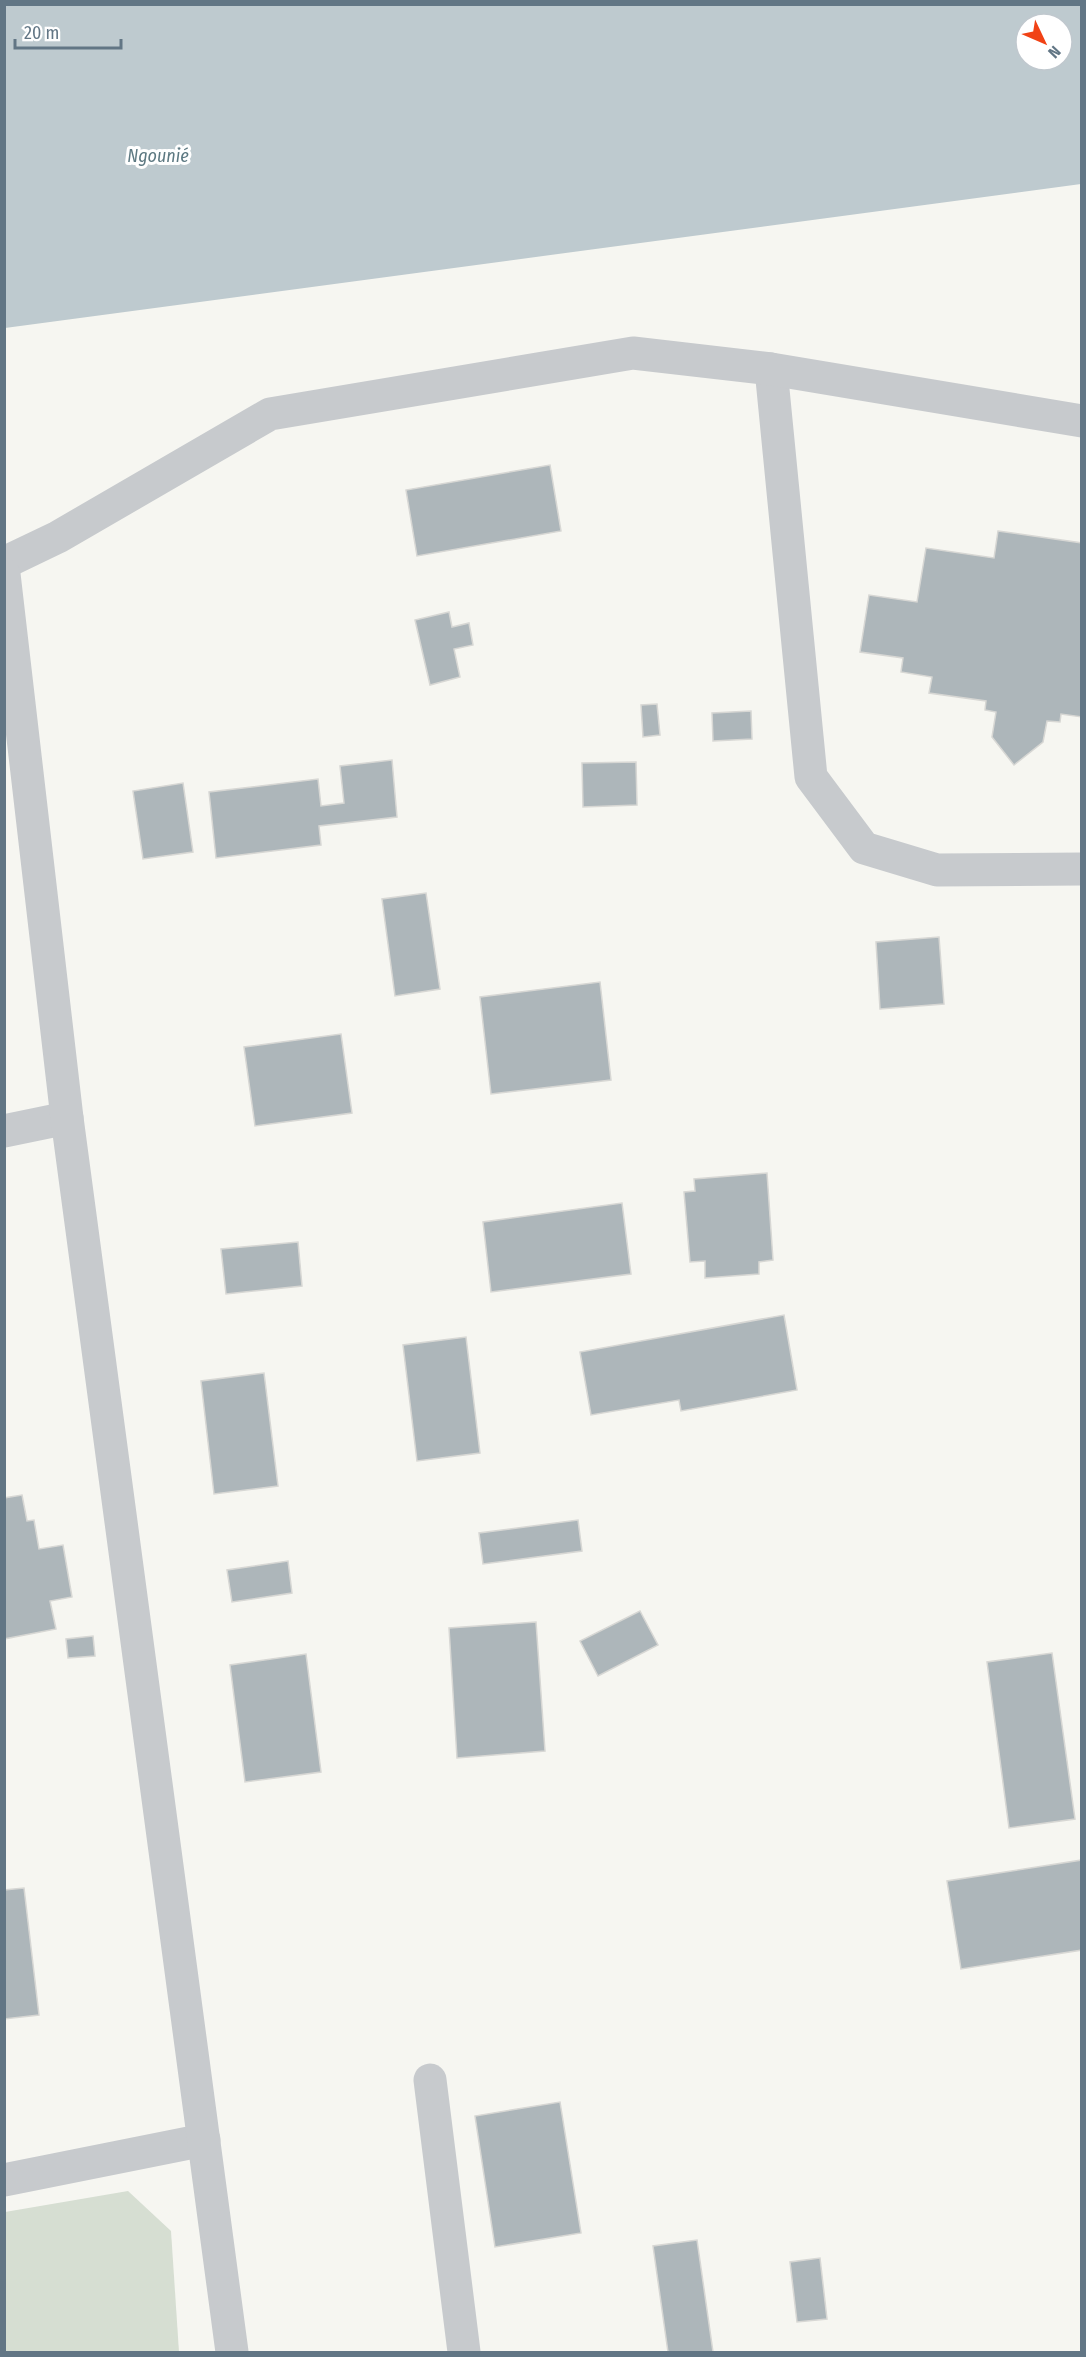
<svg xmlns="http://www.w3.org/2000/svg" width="1086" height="2357" font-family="'Fira Sans Condensed',sans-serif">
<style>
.grass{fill:#d6ded2}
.water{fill:#becacf;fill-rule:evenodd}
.building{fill:#adb6ba;stroke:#d7d7d4;stroke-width:1.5}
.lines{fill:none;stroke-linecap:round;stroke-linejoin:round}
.minor{stroke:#c7cacd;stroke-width:33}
.tertiary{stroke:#c7cacd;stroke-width:33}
.labels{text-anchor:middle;stroke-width:6;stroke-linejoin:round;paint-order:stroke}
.water-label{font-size:18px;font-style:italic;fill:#5d7982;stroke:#fff}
</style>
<rect width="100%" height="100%" fill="#f6f6f1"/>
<polygon class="grass" points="128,2191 171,2231 179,2352 5,2352 5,2212"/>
<path class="water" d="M4,5H1081V184L5,328ZM1026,24H1062V60H1026Z"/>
<g class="building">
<polygon points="550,465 561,531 417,556 406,490"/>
<polygon points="998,531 1082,543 1082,717 1061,714 1060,722 1047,721 1043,742 1014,765 992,737 996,712 985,710 986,701 929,693 932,677 901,672 903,658 860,652 869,595 917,602 926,548 994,558"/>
<polygon points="449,612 452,627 469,623 473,645 454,649 460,677 430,685 415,620"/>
<polygon points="657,704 660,735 643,737 641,705"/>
<polygon points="751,711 752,739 713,741 712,713"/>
<polygon points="392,760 397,817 319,826 321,845 216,858 209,792 318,779 321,806 344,803 340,766"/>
<polygon points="636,762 637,805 583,807 582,763"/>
<polygon points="183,783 193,852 143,859 133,791"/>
<polygon points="426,893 440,989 395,996 382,899"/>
<polygon points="939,937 944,1004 880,1009 876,942"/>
<polygon points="600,982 611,1080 491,1094 480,997"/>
<polygon points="341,1034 352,1113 255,1126 244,1047"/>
<polygon points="767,1173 773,1260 759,1262 759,1274 705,1278 705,1261 690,1262 684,1192 695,1191 694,1179"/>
<polygon points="622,1203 631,1274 491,1292 483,1222"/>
<polygon points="298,1242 302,1286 226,1294 221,1249"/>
<polygon points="784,1315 797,1390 681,1411 679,1400 591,1415 580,1352"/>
<polygon points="466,1337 480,1453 417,1461 403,1345"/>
<polygon points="264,1373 278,1486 214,1494 201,1381"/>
<polygon points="22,1495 27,1521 34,1520 39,1549 63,1545 72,1597 50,1601 56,1629 4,1639 4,1498"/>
<polygon points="578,1520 582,1551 483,1564 479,1533"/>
<polygon points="288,1561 292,1593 232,1602 227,1570"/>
<polygon points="640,1611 658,1645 598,1676 580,1641"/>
<polygon points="536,1622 545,1751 457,1758 449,1628"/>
<polygon points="93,1636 95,1656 68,1658 66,1639"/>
<polygon points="1052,1653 1075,1819 1009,1828 987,1662"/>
<polygon points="306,1654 321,1772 245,1782 230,1665"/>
<polygon points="1082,1860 1082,1950 961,1969 947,1881"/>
<polygon points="24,1888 39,2015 4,2019 4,1890"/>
<polygon points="560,2102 581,2233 495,2247 475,2116"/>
<polygon points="697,2240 713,2352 668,2352 653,2246"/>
<polygon points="820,2258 827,2319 797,2322 790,2262"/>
</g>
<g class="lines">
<g class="minor">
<polyline points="771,369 811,777 864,848 937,870 1082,869"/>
<polyline points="4,563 58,537 270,414 633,353 771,369 1082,421"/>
<polyline points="4,1131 67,1118"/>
<polyline points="430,2080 464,2352"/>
<polyline points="4,2180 204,2140"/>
</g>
<polyline class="tertiary" points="4,574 67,1118 232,2352"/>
</g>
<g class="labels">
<g class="water-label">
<text x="158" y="162">Ngounié</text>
</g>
</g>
<rect width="1086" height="2357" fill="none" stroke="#627685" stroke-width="12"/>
<g transform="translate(1044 42) rotate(134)"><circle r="28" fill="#ffffff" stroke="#c0c8ce" stroke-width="1.5"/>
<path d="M0-4.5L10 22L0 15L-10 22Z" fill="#f14215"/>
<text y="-9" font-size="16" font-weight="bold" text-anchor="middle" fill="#627685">N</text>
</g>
<path d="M15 39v9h106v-9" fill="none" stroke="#627685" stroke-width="3"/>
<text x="24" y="39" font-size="18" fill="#627685" stroke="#ffffff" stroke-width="4.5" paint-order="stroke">20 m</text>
</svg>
